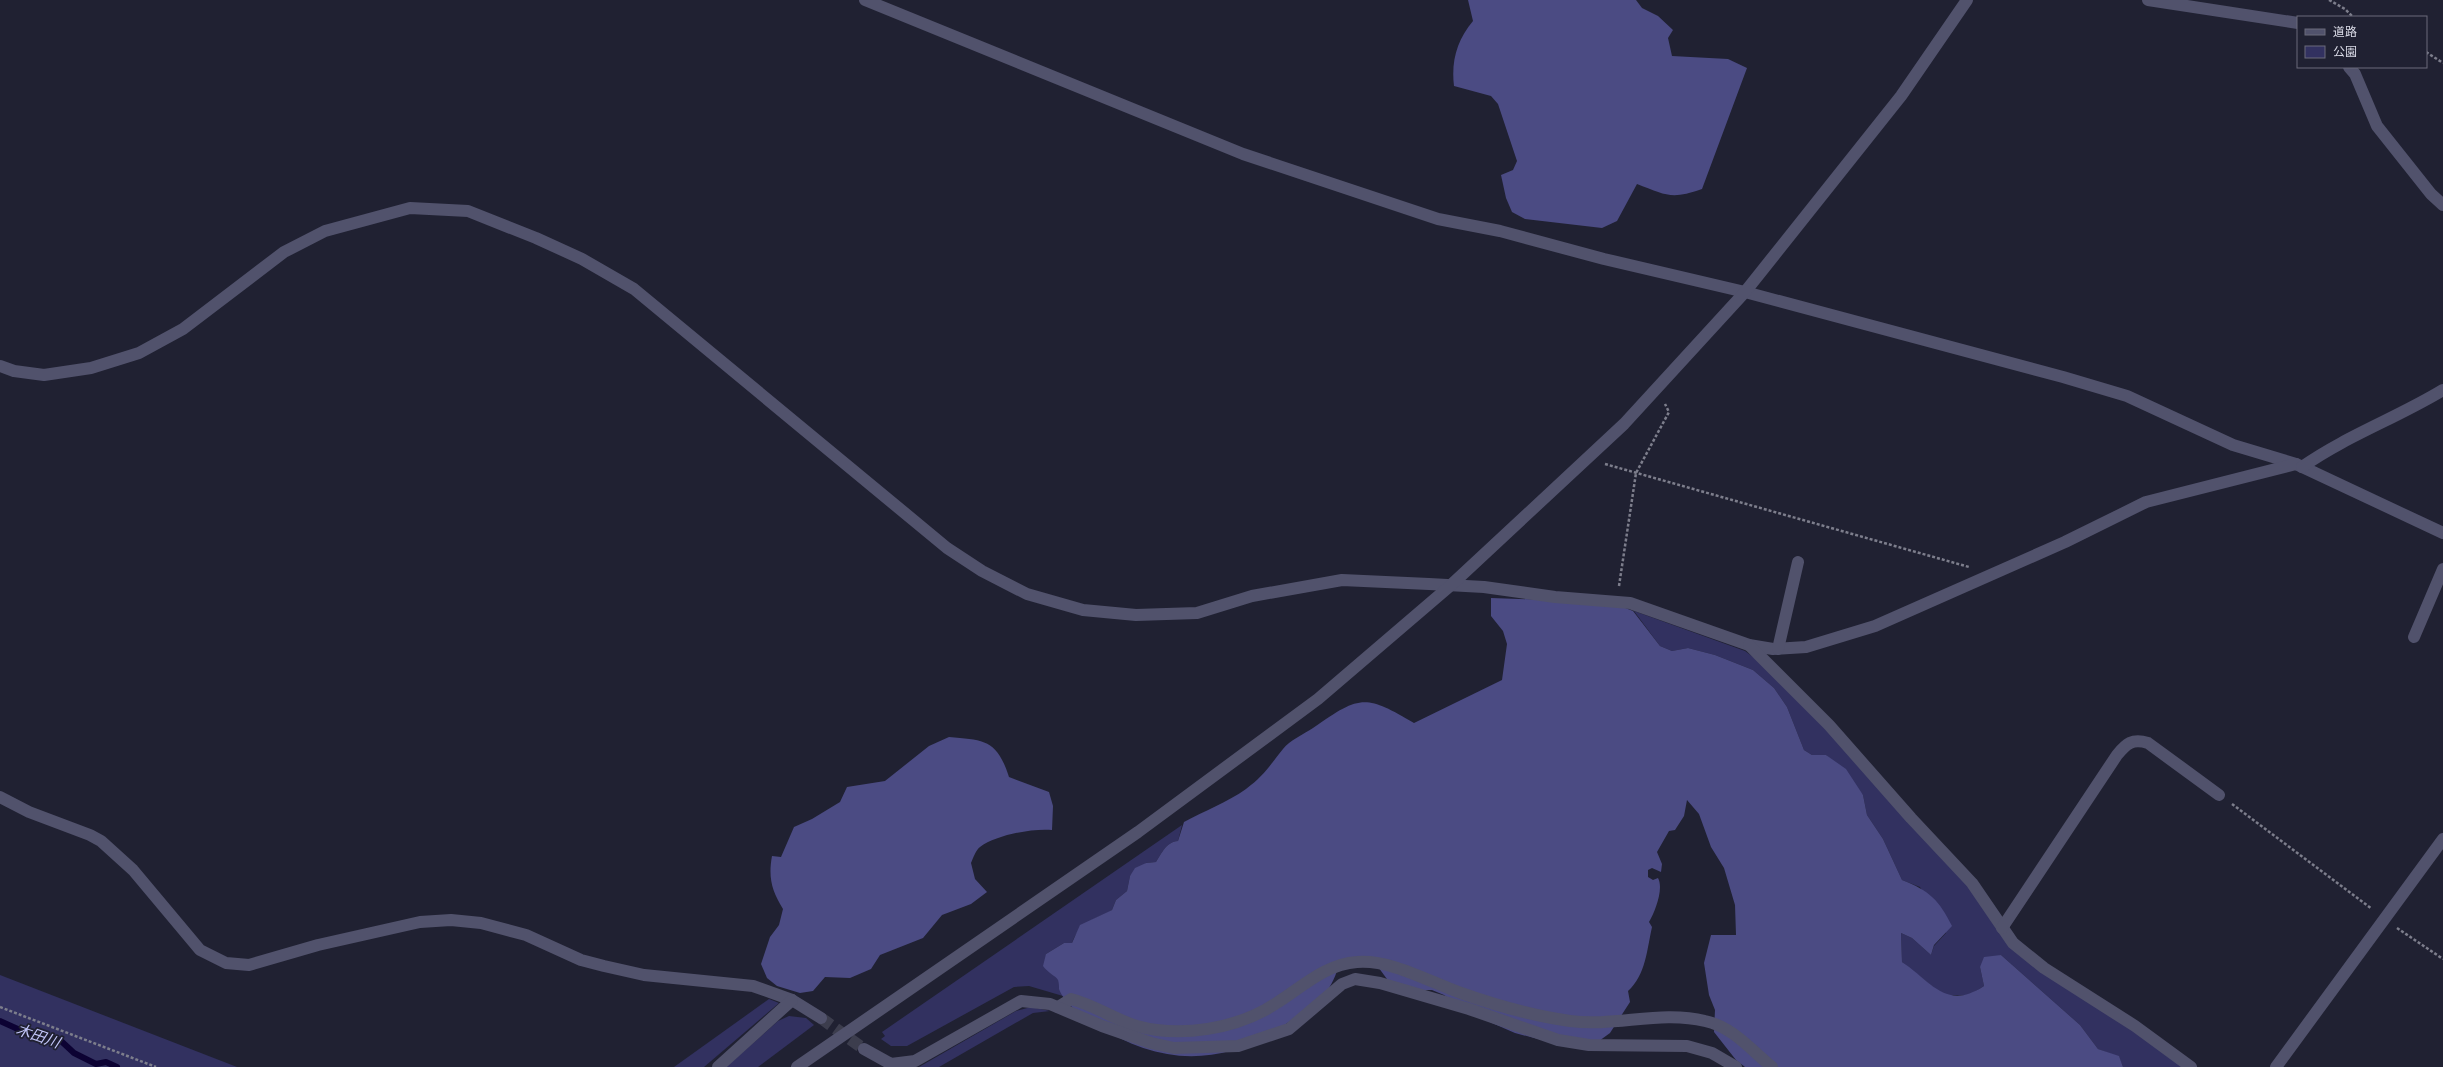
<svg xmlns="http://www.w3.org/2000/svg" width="2443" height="1067" font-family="'Titillium Web','Noto Sans JP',sans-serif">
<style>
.green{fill:#323160}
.forest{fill:#4b4b83}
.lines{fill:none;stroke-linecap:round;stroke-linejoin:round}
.stream{stroke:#0c0233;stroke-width:6}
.minor-tunnel{stroke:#3c3d4d;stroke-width:12;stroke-dasharray:12 6;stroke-linecap:butt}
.path{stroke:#7d7e8c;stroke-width:2.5;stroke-dasharray:3 2;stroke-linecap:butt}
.minor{stroke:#51526c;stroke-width:12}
.labels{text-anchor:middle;stroke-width:3.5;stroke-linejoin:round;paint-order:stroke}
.water-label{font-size:15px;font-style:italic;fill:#c3c6fa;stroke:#202132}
</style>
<rect width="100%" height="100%" fill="#202132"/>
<g class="green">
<polygon points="1634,611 1745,651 1765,666 1825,726 1959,873 1999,932 2185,1067 2123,1067 2119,1057 2098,1049 2080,1025 2001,955 1980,967 1984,986 1970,995 1943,995 1902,962 1901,933 1912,938 1931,955 1934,946 1946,933 1920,887 1902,880 1883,839 1867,815 1863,795 1826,755 1812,755 1804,750 1787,707 1774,688 1753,670 1715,655 1688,648 1672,651 1660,646"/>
<path d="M1182,825L1178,841C1166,842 1162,853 1156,862L1146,863L1130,876L1127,891L1116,900L1112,910C1095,919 1079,923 1072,943H1064L1046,954L1059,981L1063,996L1029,986L1014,987L907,1046H891L881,1039L885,1036L882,1032Z"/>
<polygon points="0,975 237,1067 0,1067"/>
<polygon points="769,999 779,1003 704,1067 674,1067"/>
<polygon points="1031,1007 1050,1011 1033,1013 939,1067 919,1067 1016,1011"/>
<polygon points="789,1016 806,1018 814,1025 758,1067 726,1067 778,1021"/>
</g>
<g class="forest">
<path d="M1468,0H1636L1642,8L1658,16L1673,30L1668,38L1672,56L1728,59L1747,68L1702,189C1671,200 1666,195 1637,184L1617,221L1602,228L1525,219L1512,212L1506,198L1501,175L1513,170L1517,161L1498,104L1491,96L1454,86C1451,61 1457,40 1473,21Z"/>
<path d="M1491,598L1610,602L1633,611L1660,646L1672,651L1688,648L1715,655L1753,670L1774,688L1787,707L1804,750L1812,755H1826L1846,769L1863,795L1867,815L1883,839L1902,880C1930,891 1939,900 1952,926L1934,945L1931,955L1912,938L1901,933L1902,962C1932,982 1946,1011 1984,986L1980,967L1984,957L2001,955L2080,1025L2098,1049L2119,1056L2123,1067H1745L1736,1060L1714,1032L1715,1010L1709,995L1704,963L1711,935H1736L1735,905L1724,868L1711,847L1699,814L1687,800L1684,816L1675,830L1669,831L1657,852L1662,864L1661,872L1652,868L1648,870V877L1653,880L1658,878C1664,889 1655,912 1649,922L1652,927C1647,949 1646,975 1628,991L1630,1002L1610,1033L1599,1041L1557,1044L1515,1033L1469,1013L1444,995L1432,990H1395L1373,960L1337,971C1326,1002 1309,1008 1283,1026C1222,1067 1157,1066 1096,1024C1088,1018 1078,1013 1071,1006C1067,1002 1061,995 1059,989C1059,986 1059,983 1058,980C1056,976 1048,973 1043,966L1046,954L1064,943H1072L1080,925L1112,910L1116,900L1127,891L1130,876L1135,868L1146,863L1156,862C1162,853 1166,842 1178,841L1184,822C1204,811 1228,802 1246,789C1264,776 1270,765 1283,749C1290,740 1304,734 1313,728C1360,695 1365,694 1414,723L1502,680L1507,644L1503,631L1491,616Z"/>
<path d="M949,737C985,740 997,740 1009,777L1049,792L1053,806L1052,830C1033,828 996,835 980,847C976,850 973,858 971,863L975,879L987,892L971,904L942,915L923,938L880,955L871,969L850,978L825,977L813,991L800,993L777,986L767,978L761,964L770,937L779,925L783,909C772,891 768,878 772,856L781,857L794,827L812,819L840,802L847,787L885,781L929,746Z"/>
</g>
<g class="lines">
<polyline class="stream" points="0,1021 31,1035 60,1040 74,1053 96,1064 106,1062 117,1067"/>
<polyline class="minor-tunnel" points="821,1018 864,1049"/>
<g class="path">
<polyline points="2329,0 2345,9 2353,17"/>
<polyline points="2426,52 2443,63"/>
<polyline points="1605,464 1969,567"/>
<polyline points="1619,586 1636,473 1669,412 1665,404"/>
<polyline points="2232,804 2372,909"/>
<polyline points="2397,928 2443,959"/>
<polyline points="0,1007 156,1067"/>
</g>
<g class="minor">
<polyline points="865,0 1243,154 1438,219 1500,231 1604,259 1745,292 2063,377 2127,396 2233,445 2296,464 2443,533"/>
<polyline points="2148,0 2298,23"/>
<polyline points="2349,67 2355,74 2377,126 2431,194 2443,205"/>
<polyline points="0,366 14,371 44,375 91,368 139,353 183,329 284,252 325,231 410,208 468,211 536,238 582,259 634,289 947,548 982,571 1027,594 1083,610 1136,615 1197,613 1252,596 1342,580 1429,584 1484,587 1555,597 1630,603 1749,645 1773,649 1806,647 1875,626 2065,542 2146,502 2296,464"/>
<path d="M2302,467C2346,436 2397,418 2443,390"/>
<polyline points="2414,637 2443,569"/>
<polyline points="1749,645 1829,725 1911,818 1972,883 2013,943 2044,968 2135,1026 2191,1067"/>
<polyline points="1778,649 1798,562"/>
<polyline points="0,797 29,812 90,835 101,841 133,870 200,950 226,963 249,965 318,945 420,922 451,920 481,923 526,935 581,960 604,966 644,975 753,986 792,1000 821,1018"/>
<path d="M2002,928L2117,755C2126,744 2132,738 2148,743L2219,795"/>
<path d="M1058,1007L1071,999C1095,1005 1115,1020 1137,1026C1180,1038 1237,1029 1275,1004C1301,988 1325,964 1357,962C1390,959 1430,982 1461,993C1495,1005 1534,1016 1570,1021C1615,1027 1661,1010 1705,1021C1733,1027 1751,1050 1772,1067"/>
<polyline points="864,1049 891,1064 915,1061 1021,1001 1050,1004 1102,1026 1151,1043 1174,1048 1238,1046 1289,1029 1342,984 1355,979 1380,983 1469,1009 1558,1040 1589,1045 1687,1046 1712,1053 1736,1067"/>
<polyline points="718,1067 792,1000"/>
<polyline points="797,1067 1138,832 1318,699 1450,586 1624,424 1745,292 1901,96 1967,0"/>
<polyline points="2276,1067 2443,839"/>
</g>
</g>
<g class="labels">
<g class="water-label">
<text transform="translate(38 1036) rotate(19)" y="5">木田川</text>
</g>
</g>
<rect x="2297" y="16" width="130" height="52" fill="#202132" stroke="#6a6b7a"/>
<rect x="2305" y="29" width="20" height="6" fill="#51526c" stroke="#6a6b7a"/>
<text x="2333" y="36" font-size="12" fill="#dadbe7">道路</text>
<rect x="2305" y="46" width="20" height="12" fill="#323160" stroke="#6a6b7a"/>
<text x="2333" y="56" font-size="12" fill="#dadbe7">公園</text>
</svg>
